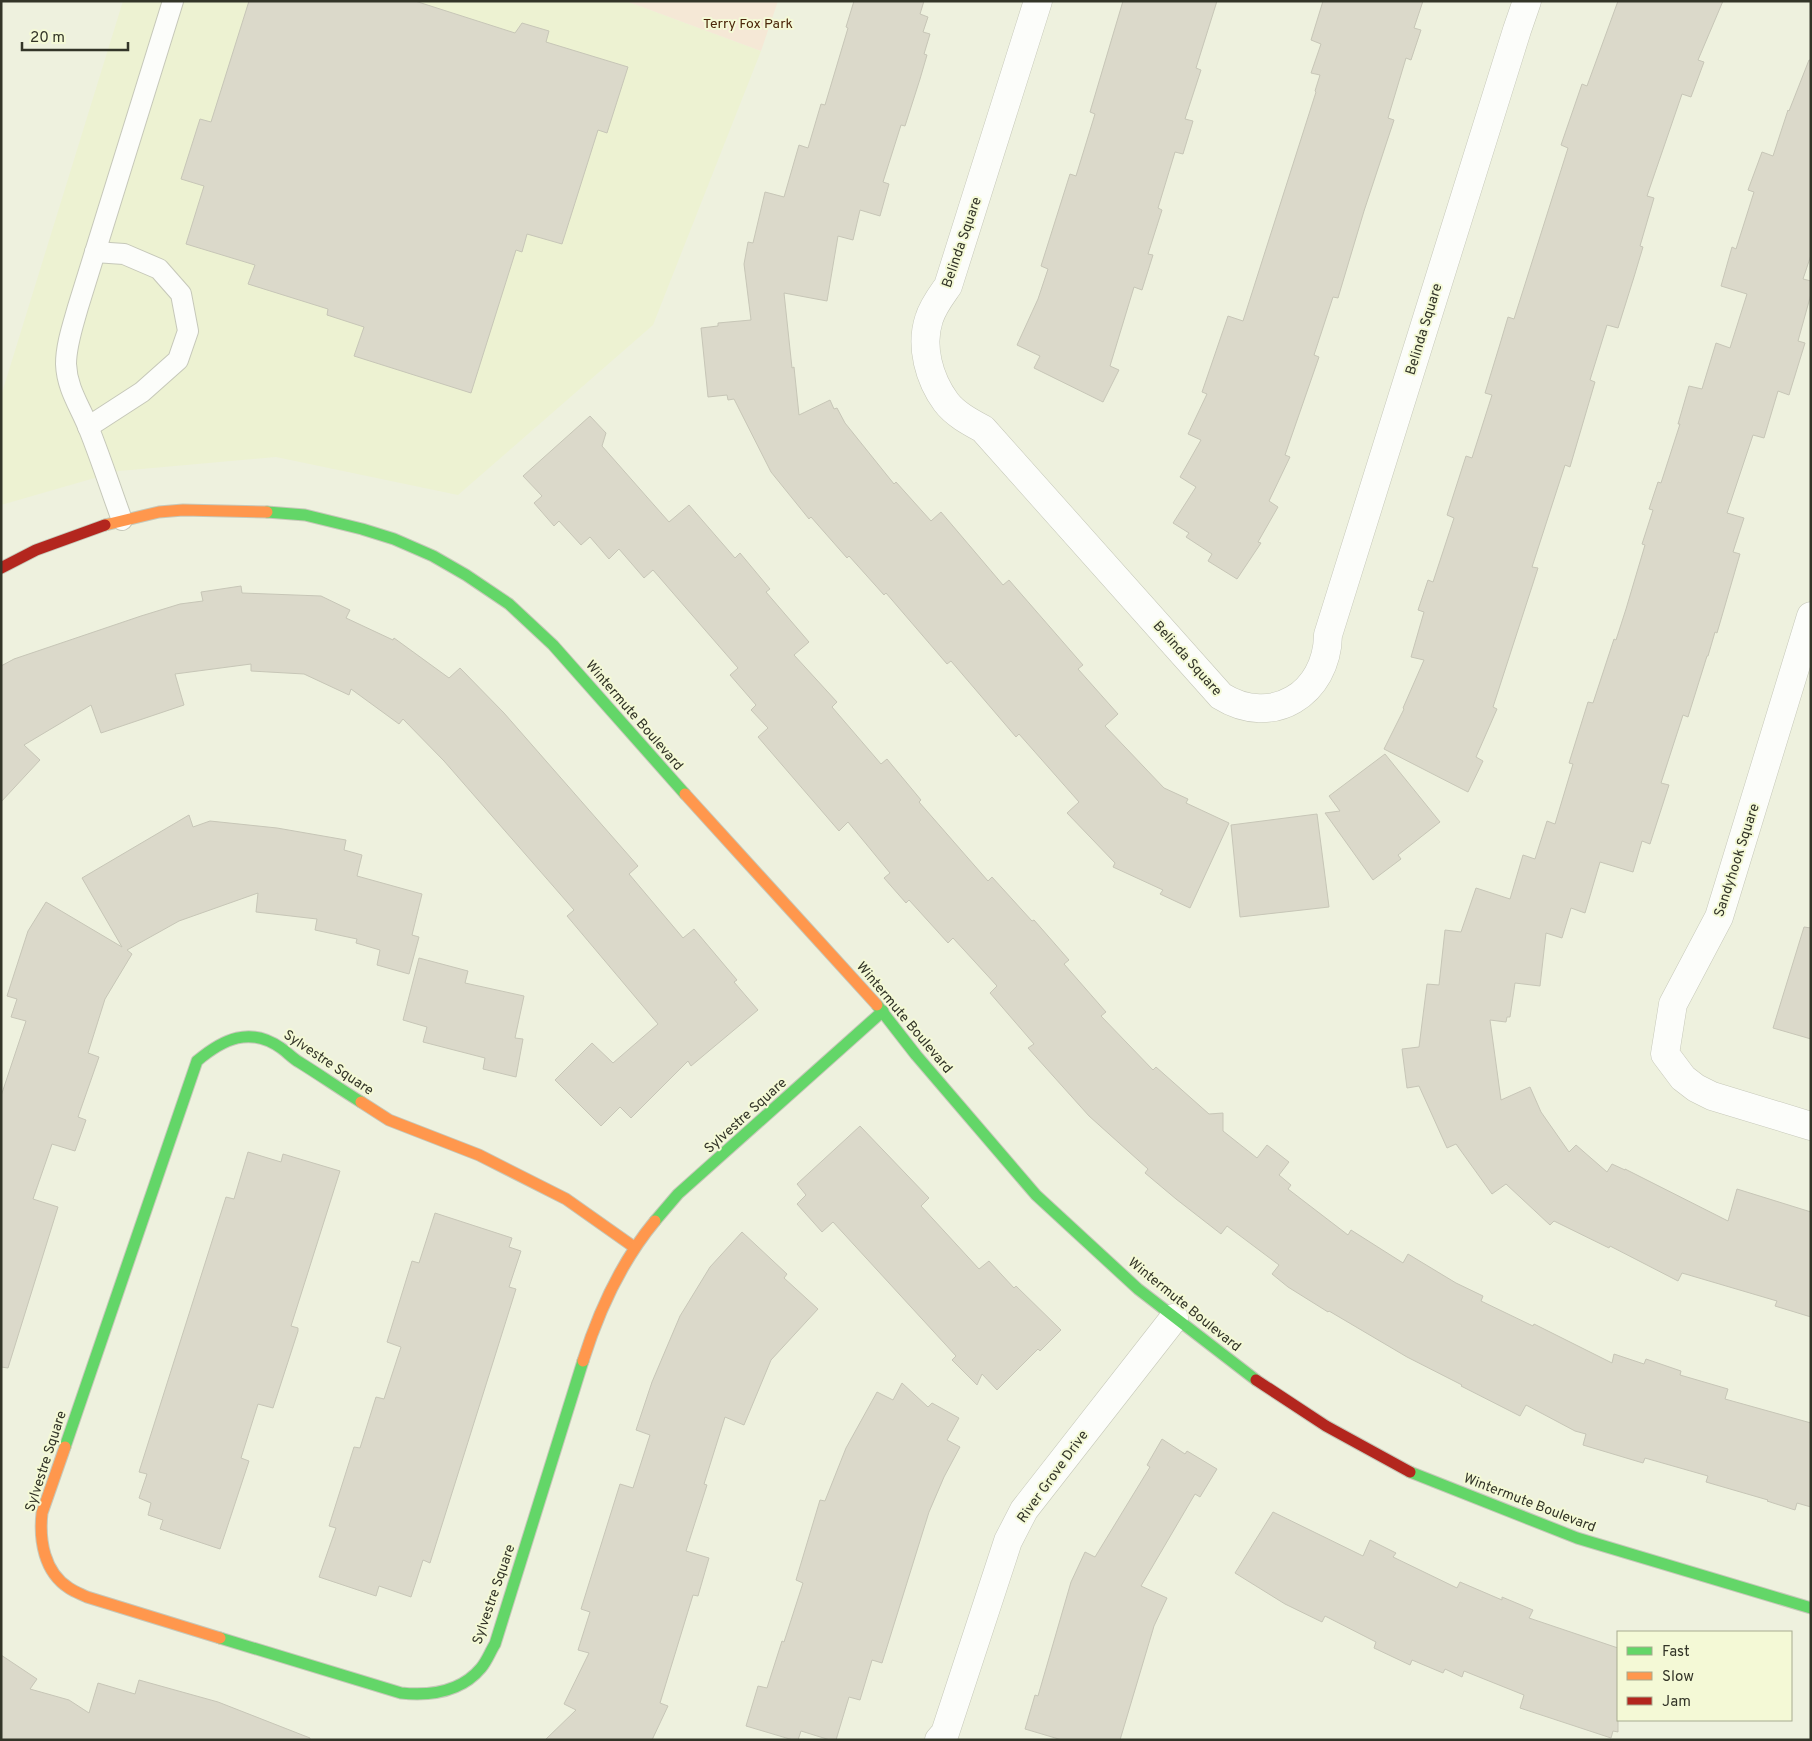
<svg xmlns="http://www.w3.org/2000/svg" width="1812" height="1741" font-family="Overpass,sans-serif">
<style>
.built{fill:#edf2d2}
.green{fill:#f5e8d6}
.building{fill:#dbd9ca;stroke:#c7c6b7}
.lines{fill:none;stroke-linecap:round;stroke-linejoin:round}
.lane-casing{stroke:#c6c8b9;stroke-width:22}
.street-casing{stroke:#c6c8b9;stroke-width:29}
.fast-casing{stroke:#c6c8b9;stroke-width:13}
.slow-casing{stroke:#c6c8b9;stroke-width:13}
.jam-casing{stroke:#c6c8b9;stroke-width:13}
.lane{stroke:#fcfdfa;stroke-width:20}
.street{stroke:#fcfdfa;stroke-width:28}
.fast{stroke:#63d668;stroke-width:11}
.slow{stroke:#ff974d;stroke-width:11}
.jam{stroke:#b3261e;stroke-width:11}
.labels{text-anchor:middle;stroke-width:4;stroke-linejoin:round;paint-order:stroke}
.park-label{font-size:14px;fill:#4b2609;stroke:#f4f9d6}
.street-label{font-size:14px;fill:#333528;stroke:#f4f9d6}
</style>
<rect width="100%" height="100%" fill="#eef1de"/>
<polygon class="built" points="123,1 626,1 761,51 653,325 458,495 276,457 119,471 1,505 1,396"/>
<polygon class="green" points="626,1 778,1 761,51"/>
<g class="building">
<polygon points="249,1 415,1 515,33 522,23 549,31 546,42 628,67 607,133 598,130 562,244 527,234 522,252 516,250 471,393 354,356 364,327 327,315 328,309 248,284 255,265 186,244 204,186 181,179 200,119 211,122"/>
<polygon points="854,1 924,1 920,14 928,17 923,32 930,34 924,54 927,55 920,79 905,126 901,125 883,182 889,184 880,216 860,210 853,240 838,236 827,301 784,293 792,368 794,367 799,415 830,400 834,409 837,408 845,423 894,484 896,482 931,521 941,512 1003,585 1009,580 1083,665 1078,669 1118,714 1105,726 1164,788 1188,799 1186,803 1229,823 1190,908 1160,894 1163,890 1113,867 1115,863 1067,813 1079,802 1019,734 1016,737 951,661 947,664 886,593 884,595 849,556 847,558 811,517 809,519 771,472 734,399 728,400 727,395 708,397 701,328 718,326 718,323 751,320 744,264 748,242 753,243 765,192 784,197 799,145 808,148 821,104 825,105 848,28 846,27"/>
<polygon points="1123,1 1217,1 1196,68 1201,70 1185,119 1193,121 1183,154 1175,152 1158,208 1162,210 1148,254 1153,255 1142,290 1134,287 1110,366 1119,370 1103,402 1034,368 1040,356 1017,345 1038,299 1048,269 1041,266 1070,174 1076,176 1095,114 1090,112"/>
<polygon points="1323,1 1423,1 1414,28 1421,30 1411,60 1406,58 1388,118 1394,120 1364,211 1338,298 1333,297 1314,355 1319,357 1285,455 1290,457 1269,501 1278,507 1258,542 1261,543 1237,579 1208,561 1212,554 1186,537 1189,533 1173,523 1196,487 1180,477 1201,440 1188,434 1207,394 1202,392 1228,316 1243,321 1316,92 1315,91 1320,75 1311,73 1321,44 1311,40"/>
<polygon points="1618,1 1723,1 1698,60 1704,62 1691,97 1682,94 1647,196 1654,198 1640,246 1643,247 1634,277 1618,328 1607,325 1590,380 1595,382 1570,467 1565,465 1532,567 1538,568 1493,707 1497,709 1476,757 1483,761 1468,792 1384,749 1404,709 1403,708 1424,660 1411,657 1424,612 1418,610 1428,580 1433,582 1454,518 1447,515 1466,456 1472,458 1492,395 1485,393 1500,344 1508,317 1514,319 1568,148 1561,145 1582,84 1587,86"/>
<polygon points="1809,60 1811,60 1811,255 1803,279 1811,281 1811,294 1798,341 1805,343 1789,395 1778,391 1764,438 1753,435 1727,513 1744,518 1733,552 1740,554 1717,633 1715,632 1708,656 1707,656 1688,717 1683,715 1661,783 1669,785 1650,844 1642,841 1633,872 1600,862 1585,913 1571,908 1562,938 1546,933 1540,986 1515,983 1510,1017 1507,1017 1506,1022 1490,1020 1501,1100 1530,1087 1541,1112 1569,1152 1576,1145 1607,1172 1612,1164 1625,1170 1625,1169 1728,1221 1737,1189 1811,1212 1811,1317 1775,1306 1777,1301 1682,1273 1678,1281 1610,1246 1609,1248 1554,1221 1550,1225 1506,1184 1492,1194 1456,1144 1447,1148 1419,1086 1407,1088 1402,1049 1419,1047 1427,984 1439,985 1445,930 1461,932 1476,888 1510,899 1523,855 1535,859 1547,821 1555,824 1573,764 1569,763 1588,702 1593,703 1614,639 1616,640 1626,609 1645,545 1642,544 1653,510 1649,509 1658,482 1661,483 1680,424 1678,424 1689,386 1702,389 1716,343 1730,348 1747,294 1721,286 1732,247 1736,249 1754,192 1748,190 1762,152 1773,156 1788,110 1789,111"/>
<polygon points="590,416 606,433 602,446 669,522 689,505 735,558 740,553 770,589 766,592 809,642 794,655 837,702 832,707 881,764 887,759 921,800 919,802 988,881 992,877 1032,921 1034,920 1069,960 1064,964 1106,1012 1101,1016 1153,1070 1156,1067 1209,1114 1223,1113 1223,1131 1257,1158 1267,1145 1289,1162 1279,1175 1291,1185 1288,1189 1348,1235 1351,1230 1403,1263 1408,1254 1456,1283 1483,1296 1481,1301 1533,1326 1534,1324 1612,1363 1614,1354 1644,1364 1646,1359 1681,1371 1680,1375 1728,1389 1725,1399 1811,1423 1811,1507 1797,1503 1795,1510 1767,1501 1768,1500 1706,1482 1708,1476 1645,1458 1643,1463 1583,1445 1586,1434 1575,1431 1526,1405 1520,1416 1461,1386 1462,1385 1407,1357 1329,1311 1328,1312 1288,1287 1272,1274 1279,1265 1227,1226 1221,1234 1176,1199 1145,1173 1148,1169 1089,1116 1028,1048 1034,1044 990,993 997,986 953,938 948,943 909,900 906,903 884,878 890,873 848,822 839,831 758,737 768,728 751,710 756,705 730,675 738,668 653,570 644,578 619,549 609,559 590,537 581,545 559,521 554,526 534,503 542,496 523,476"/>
<polygon points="241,586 242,593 321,596 350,610 346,618 393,640 394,638 449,678 460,668 504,713 638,866 629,874 683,938 694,929 737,980 734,982 758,1010 691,1066 688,1061 631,1118 620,1107 601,1126 555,1080 592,1043 613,1063 658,1024 567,916 574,910 444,761 403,719 399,724 351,689 349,695 304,674 251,671 251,664 175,674 184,705 101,733 91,705 24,745 40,760 1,802 1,666 14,659 141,616 180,604 203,601 201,592"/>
<polygon points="1385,754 1440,822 1398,855 1401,859 1373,880 1325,813 1340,811 1329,796"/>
<polygon points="1317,814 1329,907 1240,917 1231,825"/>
<polygon points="189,815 193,827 210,821 277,828 346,840 344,850 362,855 357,876 422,894 412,935 419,937 409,974 377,965 380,950 356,943 357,939 315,930 317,919 256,912 258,893 179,921 127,950 132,954 105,999 88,1053 99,1057 78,1117 86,1120 75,1151 52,1144 33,1199 58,1207 8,1368 1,1367 1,1096 26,1021 11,1017 17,999 7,996 28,931 46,902 122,947 82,878"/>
<polygon points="1804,927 1811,928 1811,1039 1773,1028"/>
<polygon points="419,958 468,971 465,983 524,996 515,1038 523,1039 516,1077 483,1069 485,1058 423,1042 427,1027 403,1020"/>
<polygon points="860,1126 929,1198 921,1206 979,1269 989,1261 1014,1288 1016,1286 1061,1330 1040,1351 1038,1349 997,1390 982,1374 977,1385 952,1360 956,1356 833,1222 822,1232 797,1204 806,1195 797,1184"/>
<polygon points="248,1152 281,1162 283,1154 340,1171 291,1326 298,1328 298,1331 273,1408 258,1404 241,1458 249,1461 220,1549 160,1529 163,1520 148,1515 151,1503 139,1498 147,1474 139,1472 226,1197 234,1199"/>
<polygon points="435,1213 512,1238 509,1247 521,1251 509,1287 516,1289 430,1563 423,1560 411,1597 379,1586 376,1596 319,1577 336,1528 329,1526 354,1447 360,1448 376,1397 384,1399 401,1347 387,1342 412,1261 419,1263"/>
<polygon points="742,1232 787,1274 784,1278 818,1309 771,1360 744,1425 725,1417 704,1484 707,1485 686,1551 709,1558 698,1596 693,1595 660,1703 668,1706 652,1740 545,1740 576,1710 564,1704 589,1653 578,1650 590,1612 581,1609 620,1484 633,1488 650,1435 636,1430 652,1382 680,1316 710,1267"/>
<polygon points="902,1383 928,1407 932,1403 959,1418 947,1440 960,1447 944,1477 929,1512 882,1663 872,1660 860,1700 849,1697 836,1740 830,1740 801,1731 798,1740 793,1740 746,1726 758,1686 767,1688 782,1641 784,1642 803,1583 796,1580 820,1500 825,1501 846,1448 877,1392 893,1400"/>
<polygon points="1162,1439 1185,1454 1187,1451 1217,1469 1200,1497 1195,1494 1141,1586 1167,1598 1154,1626 1120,1740 1062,1740 1025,1729 1035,1695 1038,1696 1071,1582 1085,1552 1095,1557 1150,1467 1147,1465"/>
<polygon points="1273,1512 1363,1556 1370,1540 1396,1553 1393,1557 1457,1588 1460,1582 1502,1600 1502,1597 1533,1610 1529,1618 1618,1648 1618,1732 1613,1731 1611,1738 1520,1708 1524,1695 1464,1671 1462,1677 1445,1669 1443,1673 1412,1660 1410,1665 1374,1648 1376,1642 1325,1616 1322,1622 1285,1604 1235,1573"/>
<polygon points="1,1655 37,1679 30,1689 69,1700 89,1713 98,1683 135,1694 139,1680 218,1702 310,1738 310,1740 1,1740"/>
</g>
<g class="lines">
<g class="lane-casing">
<g id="lane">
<polyline points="88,427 142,392 178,360 188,331 181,294 159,269 124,254 95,252"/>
<path d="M122,520C111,490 101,459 89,429C80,406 67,389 66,364C66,345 73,325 78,307L173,1"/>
</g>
</g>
<g class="street-casing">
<g id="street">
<path d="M1038,1L948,286C941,296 933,306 929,319C920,346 929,379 946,402C955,414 970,422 983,429L1221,696C1272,728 1327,694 1328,635L1517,30L1527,1"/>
<polyline points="1811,616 1719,917 1673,1004 1665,1054 1683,1078 1696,1088 1712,1096 1811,1126"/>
<polyline points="939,1740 945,1733 1008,1541 1024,1510 1174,1318"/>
</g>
</g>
<g class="fast-casing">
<g id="fast">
<polyline points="267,512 305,515 362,529 394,539 433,556 466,575 509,604 553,645 685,794"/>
<polyline points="877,1005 916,1055 1036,1195 1138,1289 1256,1380"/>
<polyline points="655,1221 678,1194 883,1011"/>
<path d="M65,1447L197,1061C223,1039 250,1026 281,1048C287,1052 292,1058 299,1062C320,1075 340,1089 361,1102"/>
<polyline points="1410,1472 1577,1538 1811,1608"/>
<path d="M220,1638L401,1693C430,1696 461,1692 481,1668C487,1661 490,1652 495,1644L583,1361"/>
</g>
</g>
<g class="slow-casing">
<g id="slow">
<polyline points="105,525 159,512 183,510 267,512"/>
<polyline points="685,794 877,1005"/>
<polyline points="361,1102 389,1120 479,1155 566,1199 634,1247"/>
<path d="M583,1361C599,1310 621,1262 655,1221"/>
<path d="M65,1447L42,1513C39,1540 44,1572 69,1588C75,1592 81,1594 87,1597L220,1638"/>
</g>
</g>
<g class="jam-casing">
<g id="jam">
<polyline points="1,568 36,550 105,525"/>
<polyline points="1256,1380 1326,1426 1410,1472"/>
</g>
</g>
<use href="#lane" class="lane"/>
<use href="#street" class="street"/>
<use href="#fast" class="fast"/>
<use href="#slow" class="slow"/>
<use href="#jam" class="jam"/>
</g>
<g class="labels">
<g class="park-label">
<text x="748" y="28">Terry Fox Park</text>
</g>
<g class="street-label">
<text transform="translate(961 242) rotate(-71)" y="5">Belinda Square</text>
<text transform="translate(1423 329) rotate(-73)" y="5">Belinda Square</text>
<text transform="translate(1188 658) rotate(48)" y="5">Belinda Square</text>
<text transform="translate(635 715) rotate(49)" y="5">Wintermute Boulevard</text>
<text transform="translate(1736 860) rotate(-72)" y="5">Sandyhook Square</text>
<text transform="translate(905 1017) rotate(50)" y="5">Wintermute Boulevard</text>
<text transform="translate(329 1062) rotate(34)" y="5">Sylvestre Square</text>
<text transform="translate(745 1115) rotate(-42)" y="5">Sylvestre Square</text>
<text transform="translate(1185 1304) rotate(39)" y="5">Wintermute Boulevard</text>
<text transform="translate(45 1461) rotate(-72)" y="5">Sylvestre Square</text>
<text transform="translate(1052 1476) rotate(-54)" y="5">River Grove Drive</text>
<text transform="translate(1530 1502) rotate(21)" y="5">Wintermute Boulevard</text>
<text transform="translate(493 1594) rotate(-71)" y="5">Sylvestre Square</text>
</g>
</g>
<rect width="1812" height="1741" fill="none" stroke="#333528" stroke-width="5"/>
<rect x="1617" y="1631" width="175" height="90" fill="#f4f9d6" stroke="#a7ab90"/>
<rect x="1627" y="1647" width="25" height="8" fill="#63d668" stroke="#a7ab90"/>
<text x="1662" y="1656" font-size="15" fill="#333528">Fast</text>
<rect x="1627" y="1672" width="25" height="8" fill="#ff974d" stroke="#a7ab90"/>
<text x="1662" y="1681" font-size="15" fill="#333528">Slow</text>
<rect x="1627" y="1697" width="25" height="8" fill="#b3261e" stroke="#a7ab90"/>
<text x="1662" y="1706" font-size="15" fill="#333528">Jam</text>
<path d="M22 42v8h106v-8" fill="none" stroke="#333528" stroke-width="2.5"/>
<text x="30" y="42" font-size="15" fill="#333528" stroke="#f4f9d6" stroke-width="4" paint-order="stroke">20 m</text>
</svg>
